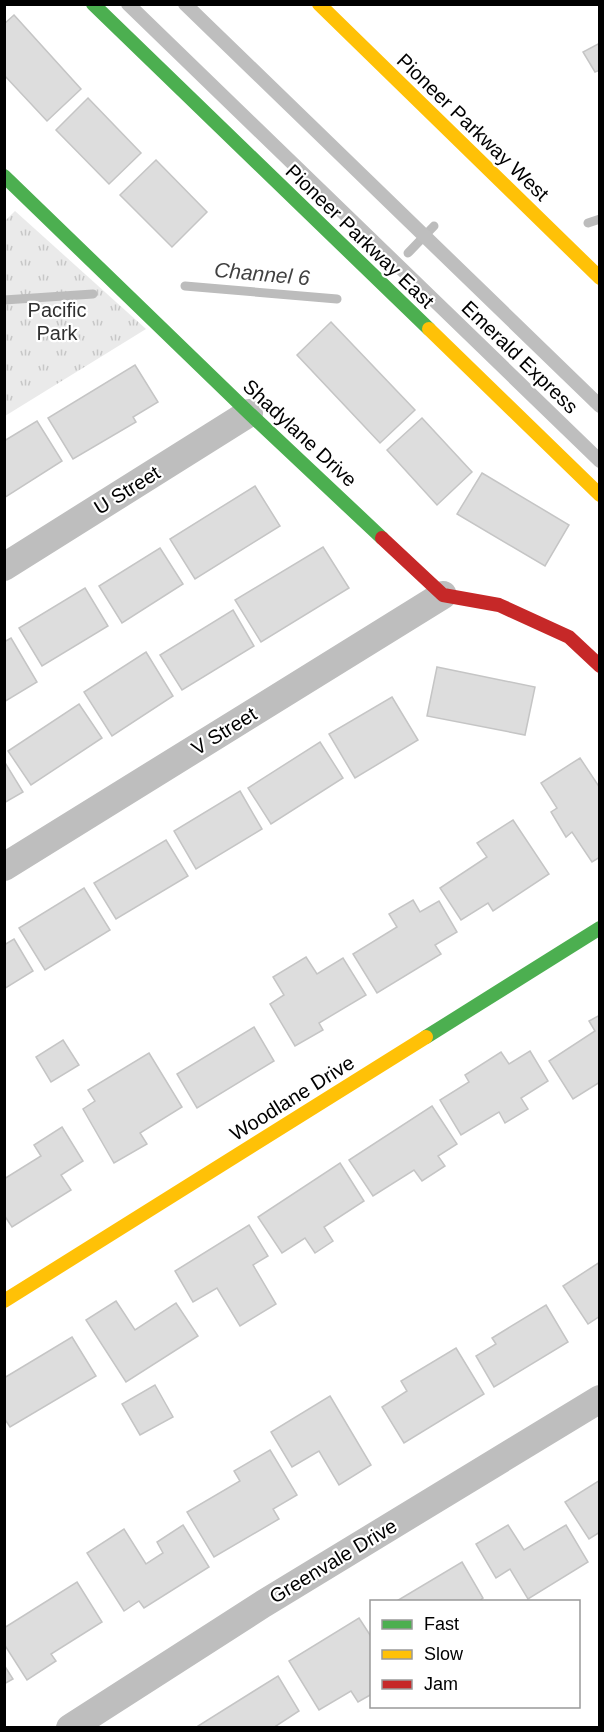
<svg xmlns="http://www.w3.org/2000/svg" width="604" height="1732" font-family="Arial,sans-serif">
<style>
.park{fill:url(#park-tufts)}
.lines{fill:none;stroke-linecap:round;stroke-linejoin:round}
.stream{stroke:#bcbcbc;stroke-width:9}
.building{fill:#ddd;stroke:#c5c5c5;stroke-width:1.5}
.lane{stroke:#bebebe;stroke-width:14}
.street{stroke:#bebebe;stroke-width:28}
.fast{stroke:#4caf50;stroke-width:14}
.slow{stroke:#ffc107;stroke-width:14}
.jam{stroke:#c62828;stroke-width:14}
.labels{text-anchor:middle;stroke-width:4.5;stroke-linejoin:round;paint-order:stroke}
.street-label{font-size:20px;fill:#000;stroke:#fff}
.park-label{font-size:20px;fill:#303030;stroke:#fff}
.water-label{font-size:21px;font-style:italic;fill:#414141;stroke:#fff}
</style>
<defs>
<pattern id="park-tufts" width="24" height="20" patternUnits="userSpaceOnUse" patternTransform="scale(1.5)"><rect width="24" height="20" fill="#eaeaea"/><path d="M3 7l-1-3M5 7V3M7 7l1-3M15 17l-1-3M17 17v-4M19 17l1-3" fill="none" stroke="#c7c7c7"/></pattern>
</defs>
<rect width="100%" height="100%" fill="#fff"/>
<polygon class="park" points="15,211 146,329 5,416 5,221"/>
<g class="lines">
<g class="stream">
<polyline points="588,223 600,219"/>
<polyline points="408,253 434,226"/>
<polyline points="185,286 337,299"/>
<polyline points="4,300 93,294"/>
</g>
</g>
<g class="building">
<polygon points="14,15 81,89 47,121 4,75 4,24"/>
<polygon points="600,43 600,70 595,72 583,52"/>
<polygon points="88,98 141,153 109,184 56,130"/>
<polygon points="156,160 207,212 172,247 120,195"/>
<polygon points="331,322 415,410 380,443 297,355"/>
<polygon points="135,365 158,402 133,417 136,422 73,459 48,418"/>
<polygon points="422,418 472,472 437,505 387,450"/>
<polygon points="37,421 62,461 4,498 4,441"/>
<polygon points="482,473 569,525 545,566 457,514"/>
<polygon points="255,486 280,526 195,579 170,539"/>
<polygon points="323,547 349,588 261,642 235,600"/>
<polygon points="160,548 183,584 122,623 99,586"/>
<polygon points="85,588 108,626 42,666 19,628"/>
<polygon points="233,610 254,646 182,690 160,655"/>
<polygon points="11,638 37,682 4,702 4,642"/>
<polygon points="146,652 173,696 112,736 84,692"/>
<polygon points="437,667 535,687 525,735 427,716"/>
<polygon points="392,697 418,740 355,778 329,734"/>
<polygon points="79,704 102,738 31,785 8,751"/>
<polygon points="320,742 343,778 271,824 248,788"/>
<polygon points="580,758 600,788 600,857 592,862 572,832 566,837 551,812 557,808 541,783"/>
<polygon points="4,761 23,792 4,803"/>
<polygon points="240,791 262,829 196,869 174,831"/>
<polygon points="513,820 549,874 493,911 488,903 461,920 440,888 487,857 477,843"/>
<polygon points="166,840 188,876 116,919 94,883"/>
<polygon points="84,888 110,930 45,970 19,928"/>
<polygon points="413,900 420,912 439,901 457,932 435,945 441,954 377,993 353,954 397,927 389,914"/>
<polygon points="14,939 33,971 4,989 4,945"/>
<polygon points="306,957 317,974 343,958 366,995 319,1023 323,1030 295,1046 270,1004 284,995 273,977"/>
<polygon points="600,1015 600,1082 573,1099 549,1061 595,1031 589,1021"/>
<polygon points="254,1027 274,1061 197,1108 177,1074"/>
<polygon points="63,1040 79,1065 51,1082 36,1057"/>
<polygon points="530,1051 548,1081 521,1098 528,1109 505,1123 499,1112 461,1135 440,1100 469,1082 465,1075 501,1052 509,1064"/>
<polygon points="149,1053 182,1107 140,1133 147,1144 114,1163 83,1109 95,1101 88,1090"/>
<polygon points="432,1106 457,1144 438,1156 445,1166 422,1181 414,1170 373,1196 349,1160"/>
<polygon points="62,1127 83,1161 61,1175 71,1190 12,1227 4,1215 4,1179 41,1156 34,1145"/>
<polygon points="340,1163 364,1201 324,1227 333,1241 315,1253 305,1238 282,1253 258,1217"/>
<polygon points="249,1225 268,1256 253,1265 276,1304 240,1326 217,1288 193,1302 175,1271"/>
<polygon points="600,1262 600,1316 588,1324 563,1286"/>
<polygon points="116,1301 135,1330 176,1303 198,1336 126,1382 86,1320"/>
<polygon points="546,1305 568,1342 494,1387 476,1356 496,1344 492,1338"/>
<polygon points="72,1337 96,1376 10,1427 4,1418 4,1378"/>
<polygon points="456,1348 484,1394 404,1443 382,1407 407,1391 401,1381"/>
<polygon points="155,1385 173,1417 140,1435 122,1404"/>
<polygon points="330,1396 371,1465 339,1485 319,1451 292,1467 271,1432"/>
<polygon points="270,1450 297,1495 273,1509 279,1519 214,1557 187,1512 240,1481 234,1471"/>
<polygon points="600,1480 600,1532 589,1539 565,1502"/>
<polygon points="183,1525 209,1567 144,1608 139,1601 124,1611 87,1553 124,1529 146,1564 163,1553 157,1542"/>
<polygon points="508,1525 524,1550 566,1525 588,1562 528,1599 510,1569 496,1578 476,1544"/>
<polygon points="462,1562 483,1598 478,1602 395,1602"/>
<polygon points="77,1582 102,1622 51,1654 56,1661 27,1680 4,1644 4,1628"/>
<polygon points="359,1618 372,1638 372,1694 358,1702 351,1691 319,1710 289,1661"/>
<polygon points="4,1665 13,1679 4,1684"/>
<polygon points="278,1676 299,1711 273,1728 199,1728 198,1726"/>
</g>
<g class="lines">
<g class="lane">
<polyline points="128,4 600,461"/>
<polyline points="185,4 600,406"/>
</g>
<g class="street">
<polyline points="4,567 249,413"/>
<polyline points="4,867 443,595"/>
<polyline points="70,1728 263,1604 600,1399"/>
</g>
<g class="fast">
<polyline points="93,4 429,329"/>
<polyline points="4,176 249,413 382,538"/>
<polyline points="426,1037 600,928"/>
</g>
<g class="slow">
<polyline points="319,4 600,278"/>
<polyline points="429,329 600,495"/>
<polyline points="4,1301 426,1037"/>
</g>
<polyline class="jam" points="382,538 443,595 499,605 569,637 600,666"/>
</g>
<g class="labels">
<g class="street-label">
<text transform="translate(473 127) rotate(44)" y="7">Pioneer Parkway West</text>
<text transform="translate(360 236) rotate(44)" y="7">Pioneer Parkway East</text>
<text transform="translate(520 357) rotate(44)" y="7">Emerald Express</text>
<text transform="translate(300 433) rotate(43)" y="7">Shadylane Drive</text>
<text transform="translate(127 490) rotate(-32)" y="7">U Street</text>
<text transform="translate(224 731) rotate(-32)" y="7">V Street</text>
<text transform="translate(292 1098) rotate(-32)" y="7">Woodlane Drive</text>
<text transform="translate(333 1561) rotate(-31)" y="7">Greenvale Drive</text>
</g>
<g class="park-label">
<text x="57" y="317">Pacific<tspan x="57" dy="23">Park</tspan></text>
</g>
<g class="water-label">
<text transform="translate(262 274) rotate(5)" y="7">Channel 6</text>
</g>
</g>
<rect width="604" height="1732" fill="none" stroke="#000000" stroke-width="12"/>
<rect x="370" y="1600" width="210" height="108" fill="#ffffff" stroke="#999999" stroke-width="1.5"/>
<rect x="382" y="1620" width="30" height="9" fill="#4caf50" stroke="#999999" stroke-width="1.5"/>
<text x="424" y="1630" font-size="18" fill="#000000">Fast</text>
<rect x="382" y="1650" width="30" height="9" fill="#ffc107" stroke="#999999" stroke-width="1.5"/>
<text x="424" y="1660" font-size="18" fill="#000000">Slow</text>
<rect x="382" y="1680" width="30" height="9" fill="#c62828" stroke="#999999" stroke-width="1.5"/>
<text x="424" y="1690" font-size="18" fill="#000000">Jam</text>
</svg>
